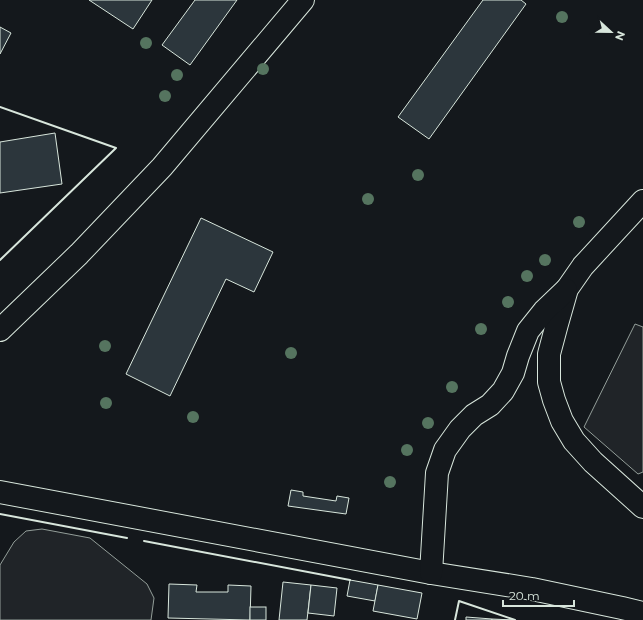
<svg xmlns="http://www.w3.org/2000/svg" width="643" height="620" font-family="Montserrat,sans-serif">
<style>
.green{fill:#202428;stroke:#939e99}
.building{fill:#2c363c;stroke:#d8e6dc}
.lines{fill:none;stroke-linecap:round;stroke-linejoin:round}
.minor-casing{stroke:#d8e6dc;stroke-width:24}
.minor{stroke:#14181c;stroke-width:22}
.wall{stroke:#d8e6dc;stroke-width:2}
.tree{fill:#55745f}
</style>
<rect width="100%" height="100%" fill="#14181c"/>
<g class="green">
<polygon points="635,324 643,327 643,472 638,474 584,427"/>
<polygon points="42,529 90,538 147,584 154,598 151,620 0,620 0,565 14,542 26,531"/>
</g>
<g class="building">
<polygon points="89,0 152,0 133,29"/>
<polygon points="195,0 237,0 190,65 162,45"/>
<polygon points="483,0 521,0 526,4 429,139 398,117"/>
<polygon points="0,27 11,33 0,54"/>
<polygon points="55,133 62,184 0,193 0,142"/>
<polygon points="201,218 273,252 254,292 226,279 170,396 126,374"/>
<polygon points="291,490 303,492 303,496 336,501 337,496 349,498 346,514 288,506"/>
<polygon points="350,580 378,585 375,601 347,596"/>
<polygon points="283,582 311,585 307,620 279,620"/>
<polygon points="169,584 197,585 196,592 228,592 228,585 251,586 250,620 168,618"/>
<polygon points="311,585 337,588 334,616 308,613"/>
<polygon points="378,585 422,593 417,619 373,611"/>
<rect x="250" y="607" width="16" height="13"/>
<polygon points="466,617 492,619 492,620 466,620"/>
<polygon points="492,619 514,620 492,620"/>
</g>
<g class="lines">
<g class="minor-casing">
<g id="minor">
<polyline points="643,201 583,266 567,289 557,324 549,354 549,382 554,400 562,421 574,441 593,462 643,507"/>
<polyline points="0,330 79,254 162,167 303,0"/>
<polyline points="0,492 431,573 532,589 622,608 643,613"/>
<polyline points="431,573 437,473 445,450 460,429 474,415 490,405 503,391 513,373 518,356 528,331 544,311 566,290"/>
</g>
</g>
<use href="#minor" class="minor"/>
<g class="wall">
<polyline points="0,107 116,148 0,260"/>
<polyline points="0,514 127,538"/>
<polyline points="144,541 350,580"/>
<polyline points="455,620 459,601 515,620"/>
</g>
</g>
<g class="tree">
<circle cx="562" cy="17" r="6"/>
<circle cx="146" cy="43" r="6"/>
<circle cx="263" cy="69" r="6"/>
<circle cx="177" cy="75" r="6"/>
<circle cx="165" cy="96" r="6"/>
<circle cx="418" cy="175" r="6"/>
<circle cx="368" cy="199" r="6"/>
<circle cx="579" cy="222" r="6"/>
<circle cx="545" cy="260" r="6"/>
<circle cx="527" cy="276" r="6"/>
<circle cx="508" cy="302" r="6"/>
<circle cx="481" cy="329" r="6"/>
<circle cx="105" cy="346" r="6"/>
<circle cx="291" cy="353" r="6"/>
<circle cx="452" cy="387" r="6"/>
<circle cx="106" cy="403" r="6"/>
<circle cx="193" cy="417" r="6"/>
<circle cx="428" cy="423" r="6"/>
<circle cx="407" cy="450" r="6"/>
<circle cx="390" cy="482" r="6"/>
</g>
<g transform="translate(611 32) rotate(112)" stroke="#14181c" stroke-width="3" paint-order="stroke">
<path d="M0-3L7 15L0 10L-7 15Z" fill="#d8e6dc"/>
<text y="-6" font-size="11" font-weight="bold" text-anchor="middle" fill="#d8e6dc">N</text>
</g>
<path d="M503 600v6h71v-6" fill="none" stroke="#d8e6dc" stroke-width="2"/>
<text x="509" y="600" font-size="12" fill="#d8e6dc" stroke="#14181c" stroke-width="3" paint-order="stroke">20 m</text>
</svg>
